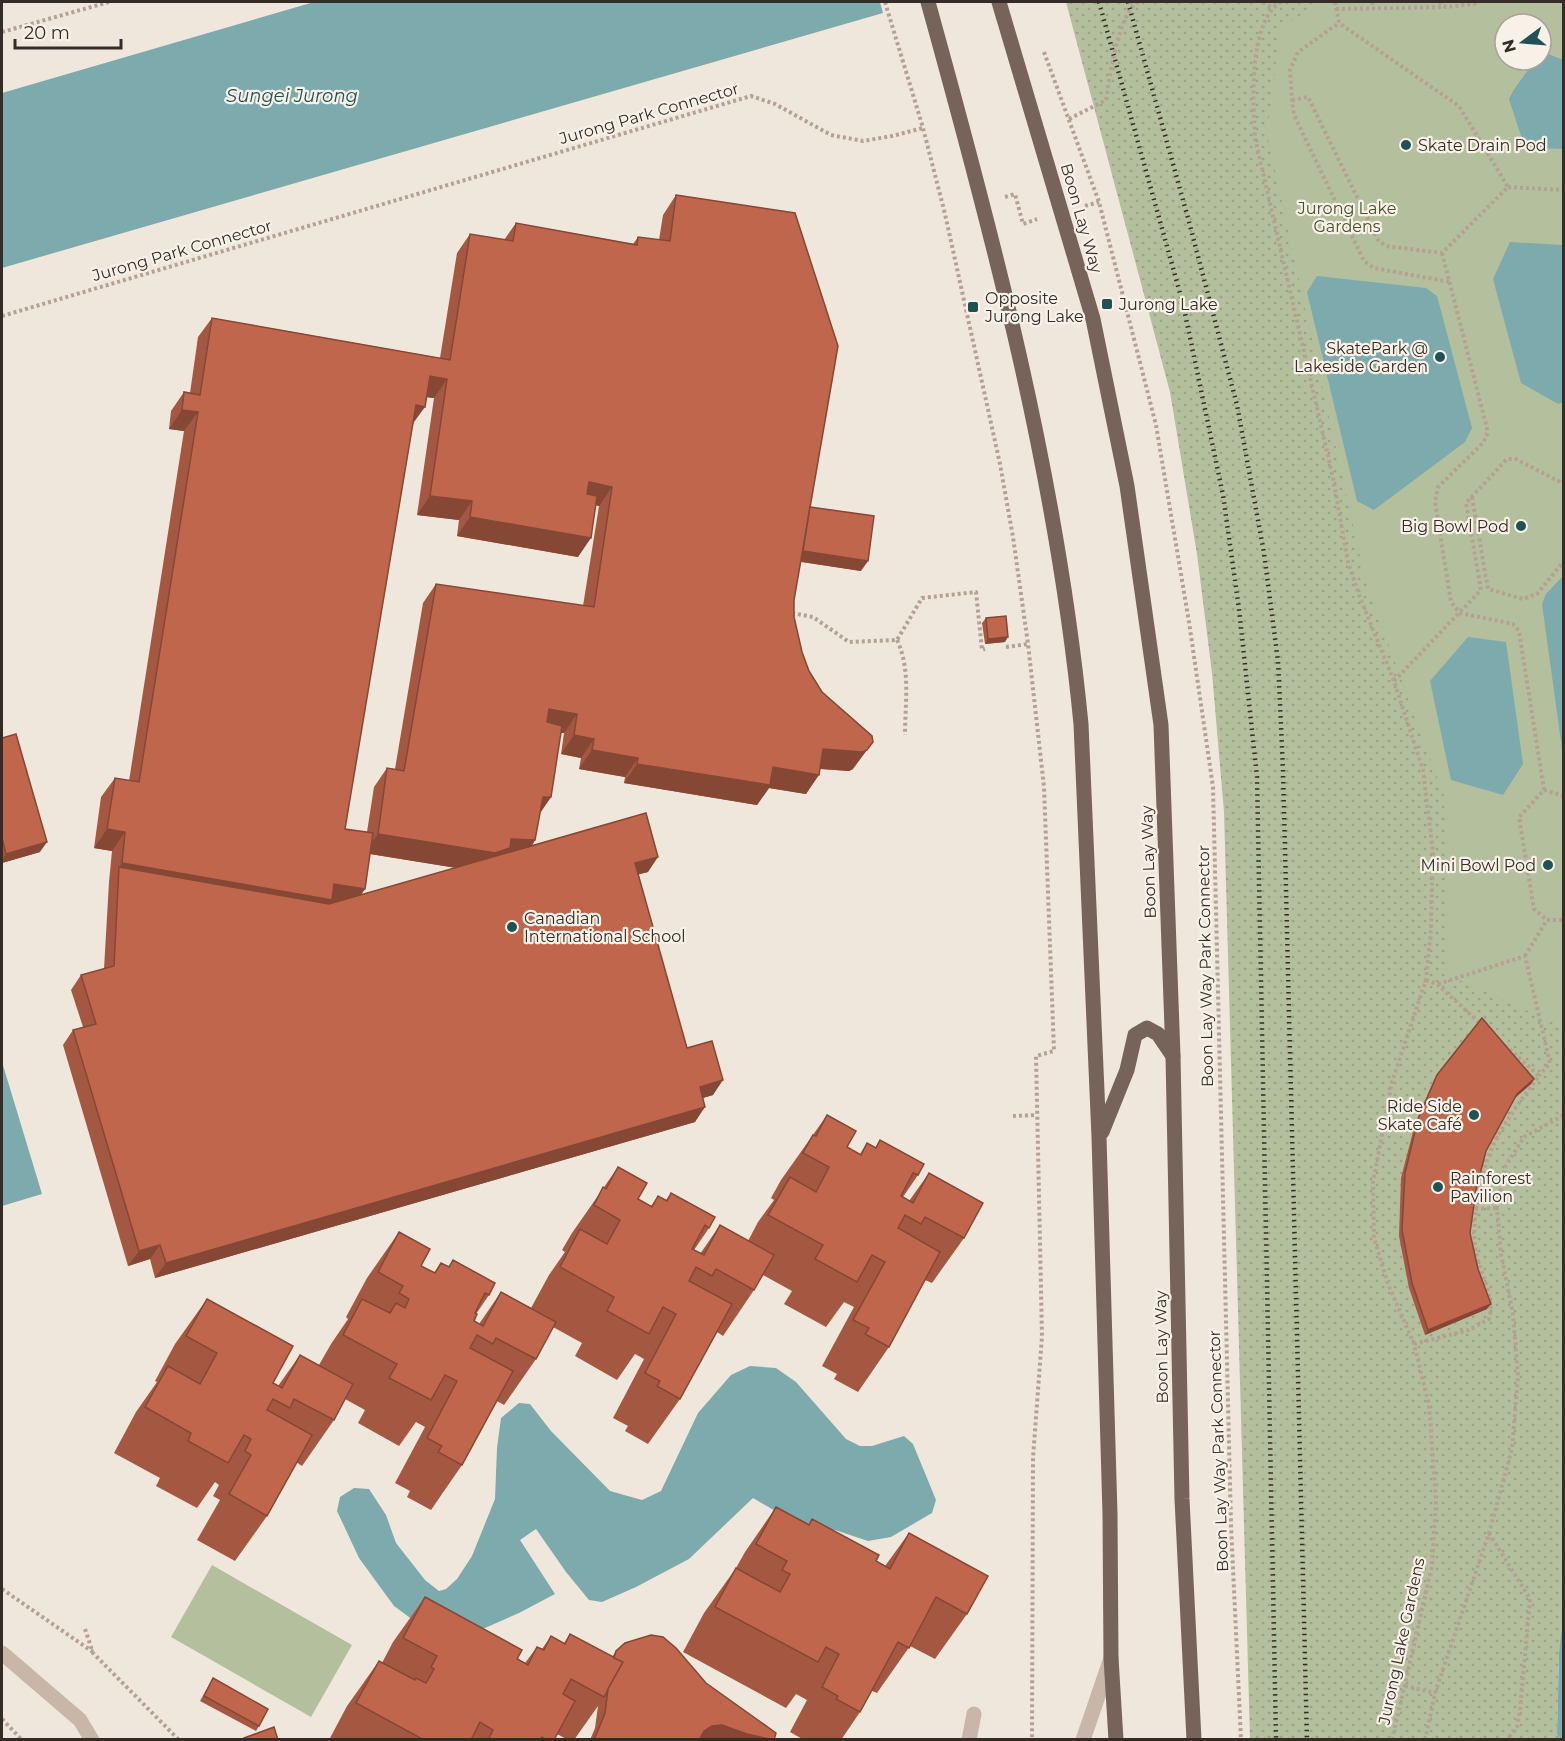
<svg xmlns="http://www.w3.org/2000/svg" width="1565" height="1741" font-family="Montserrat,sans-serif">
<style>
.grass{fill:url(#grass-dots);fill-rule:evenodd}
.garden{fill:#b4bf9d;fill-rule:evenodd}
.water{fill:#7daaac}
.lines{fill:none;stroke-linecap:round;stroke-linejoin:round}
.path{stroke:#b4a193;stroke-width:4;stroke-dasharray:3 3;stroke-linecap:butt}
.minor{stroke:#c8b7a9;stroke-width:15}
.major{stroke:#76635a;stroke-width:15}
.rail{stroke:#352c28;stroke-width:4.5;stroke-dasharray:1.5 4.5;stroke-linecap:butt}
.wall{fill:#a45841;fill-rule:evenodd}
.shaded-wall{fill:#864735}
.building{fill:#bf664c;stroke:#864735;stroke-width:1.5}
.poi-dot{fill:#205154;stroke:#f8f1e8;stroke-width:2}
.labels{text-anchor:middle;stroke-width:4.5;stroke-linejoin:round;paint-order:stroke}
.street-label{font-size:16px;fill:#352c28;stroke:#f8f1e8}
.poi-label{font-size:16px;fill:#352c28;stroke:#f8f1e8;text-anchor:start}
.park-label{font-size:16px;fill:#45522e;stroke:#f8f1e8}
.water-label{font-size:18px;font-style:italic;fill:#205154;stroke:#f8f1e8}
</style>
<defs>
<pattern id="grass-dots" width="8" height="8" patternUnits="userSpaceOnUse" patternTransform="scale(1.5)"><rect width="8" height="8" fill="#b4bf9d"/><path d="M2 2h.1M6 6h.1" fill="none" stroke="#9ba487" stroke-width="1.8" stroke-linecap="round"/></pattern>
</defs>
<rect width="100%" height="100%" fill="#f0e7dc"/>
<path class="grass" d="M1066,2H1563L1564,1622L1559,1652L1557,1734L1561,1739H1250L1224,812L1212,673L1197,554L1170,392ZM1505,24H1541V60H1505Z"/>
<g class="garden">
<path d="M1320,2H1563V1027L1448,975L1444,796L1365,580L1267,134L1280,29ZM1505,24H1541V60H1505Z"/>
<polygon points="212,1565 352,1645 311,1717 171,1637"/>
</g>
<g class="water">
<polygon points="314,2 880,2 883,13 2,268 2,93"/>
<polygon points="1541,51 1563,60 1563,149 1536,148 1523,142 1509,99 1513,91 1535,60 1541,60"/>
<polygon points="1510,242 1563,245 1564,402 1558,404 1521,383 1493,279"/>
<polygon points="1317,276 1426,288 1437,296 1472,428 1465,442 1374,510 1357,501 1307,292"/>
<polygon points="1563,576 1563,756 1542,604 1546,594"/>
<polygon points="1468,637 1506,642 1523,764 1503,795 1451,780 1430,681"/>
<polygon points="2,1062 42,1194 2,1206"/>
<polygon points="750,1366 776,1368 796,1382 846,1439 860,1446 872,1446 904,1436 913,1444 936,1500 932,1513 891,1537 868,1541 835,1530 806,1526 789,1519 753,1498 689,1559 636,1587 602,1602 589,1600 566,1572 536,1529 520,1540 555,1594 519,1613 485,1628 451,1638 428,1631 394,1606 359,1558 337,1511 340,1497 354,1488 369,1489 386,1515 396,1543 425,1580 439,1591 446,1589 457,1579 472,1556 495,1499 497,1448 501,1418 519,1403 530,1404 551,1431 610,1491 642,1500 661,1491 698,1413 731,1375"/>
<polygon points="1563,1622 1564,1739 1561,1740 1557,1734 1559,1652"/>
</g>
<g class="lines">
<g class="path">
<polyline points="885,2 923,128 945,214 1000,464 1013,537 1028,644 1044,787 1054,1051 1036,1056 1042,1336 1033,1458 1032,1740"/>
<polyline points="1263,2 1271,7"/>
<path d="M1281,2C1248,21 1253,104 1255,138L1333,478L1348,562L1359,595L1394,681L1423,770L1433,852L1431,929L1426,980L1392,1082L1373,1182L1374,1238L1388,1284L1414,1344L1429,1405L1436,1500L1432,1566L1392,1740"/>
<polyline points="1335,2 1339,23 1298,52 1290,70 1292,100 1294,115 1364,261 1374,268 1450,282"/>
<polyline points="1372,2 1374,8"/>
<polyline points="1439,2 1446,7 1474,4 1477,2"/>
<polyline points="1336,9 1446,7"/>
<polyline points="2,32 109,2"/>
<polyline points="1044,52 1099,202 1156,425 1189,622 1213,787 1231,1525 1241,1740"/>
<polyline points="1292,100 1308,97 1378,240 1386,246 1442,253 1508,187 1459,106 1339,23"/>
<path d="M1069,119L1106,100C1109,80 1119,9 1139,2"/>
<polyline points="1508,187 1564,190"/>
<polyline points="1005,197 1015,194 1023,224 1037,219"/>
<polyline points="1085,206 1099,202"/>
<polyline points="1442,253 1488,432 1483,443 1438,487 1435,502 1451,602 1460,613 1513,624 1519,631 1544,790"/>
<polyline points="2,316 751,96 775,104 831,135 863,141 892,136 923,128"/>
<polyline points="1472,497 1488,589 1523,599 1537,594 1564,561"/>
<polyline points="792,613 813,617 849,642 897,640 922,598 976,592 982,650 985,649"/>
<path d="M897,640C911,670 905,703 905,735"/>
<polyline points="1006,647 1028,644"/>
<polyline points="1394,681 1481,590 1466,503 1507,459 1516,459 1564,484"/>
<polyline points="1564,796 1544,790 1519,817 1534,909 1547,920 1564,920"/>
<polyline points="1525,956 1547,920"/>
<polyline points="1426,980 1437,984 1482,1025"/>
<polyline points="1438,984 1525,956 1550,1063 1539,1076"/>
<polyline points="1013,1116 1037,1115"/>
<polyline points="1475,1209 1497,1208"/>
<path d="M1414,1344L1469,1330L1489,1319C1496,1294 1477,1270 1475,1244C1472,1219 1481,1173 1491,1150C1503,1123 1522,1099 1539,1076L1506,1046"/>
<polyline points="1489,1533 1530,1599 1520,1711 1517,1727 1507,1740"/>
<polyline points="2,1589 93,1652"/>
<polyline points="85,1629 93,1653 179,1740"/>
<polyline points="1405,1686 1435,1693"/>
<polyline points="2,1719 22,1740"/>
<polyline points="1425,1740 1435,1693 1489,1533 1512,1449 1518,1376 1513,1314 1501,1254 1497,1208 1505,1167 1524,1137 1564,1115"/>
</g>
<g class="minor">
<polyline points="2,1653 80,1720 92,1740"/>
<polyline points="969,1740 974,1714"/>
<polyline points="1083,1740 1111,1658"/>
</g>
<g class="major">
<path d="M928,2C994,240 1057,477 1081,724L1099,1137L1110,1514L1111,1658L1116,1740"/>
<polyline points="999,2 1093,319 1127,486 1161,725 1173,1056 1182,1499 1194,1740"/>
<polyline points="1102,1132 1127,1070 1135,1035 1147,1028 1158,1034 1173,1056"/>
</g>
<g class="rail">
<polyline points="1099,2 1183,304 1223,495 1239,609 1257,777 1276,1740"/>
<polyline points="1128,2 1188,218 1237,405 1264,553 1278,661 1283,769 1307,1740"/>
</g>
</g>
<g class="wall">
<path d="M676,195L810,507L861,571L801,562L794,600V617L802,652L809,671L853,769L849,771L820,769L806,794L769,788L757,805L624,783L625,777L579,769L581,758L561,754L564,733H561L551,797L540,813L535,840L532,846L648,872L638,874L687,1048L713,1095L703,1098L695,1122L155,1278L150,1259L128,1266L63,1045L73,1030L83,1027L71,990L81,975L104,969L109,882L112,851L94,848L101,797L115,778L129,781L184,431L169,429L171,411L184,392L190,393L198,337L212,318L440,358L457,253L470,234L504,240L516,223L633,244L638,237L659,240L663,215ZM426,397L434,398L417,515L459,520L457,536L578,557L596,505L599,506L583,606L436,584L423,603L395,769L387,768L374,787L367,832L345,829L413,424ZM370,854L456,868L360,895L365,889Z"/>
<polygon points="986,618 1005,642 985,644 982,623"/>
<polygon points="2,738 40,852 2,863"/>
<polygon points="1437,1075 1534,1079 1531,1084 1515,1098 1486,1151 1476,1190 1470,1233 1487,1309 1425,1335 1409,1288 1399,1236 1401,1178 1415,1124 1434,1080"/>
<polygon points="827,1115 847,1147 860,1154 867,1143 875,1148 880,1140 918,1175 903,1197 909,1201 929,1173 964,1238 932,1283 925,1280 889,1347 858,1392 834,1379 837,1374 822,1366 854,1307 844,1302 826,1327 784,1304 792,1291 763,1275 754,1290 723,1336 717,1332 680,1399 648,1444 625,1431 628,1426 613,1418 644,1359 635,1354 617,1380 575,1356 582,1343 553,1327 536,1359 504,1405 497,1401 462,1465 431,1510 407,1497 410,1491 395,1483 425,1427 416,1422 399,1446 358,1423 365,1410 345,1399 334,1420 302,1466 296,1462 267,1516 235,1561 197,1540 220,1500 213,1496 219,1485 215,1482 197,1508 156,1486 160,1478 114,1453 136,1412 157,1382 155,1381 175,1344 207,1299 273,1383 278,1386 300,1355 319,1365 331,1344 348,1319 346,1317 367,1278 399,1232 421,1266 434,1273 441,1263 449,1267 453,1260 489,1295 476,1314 474,1321 479,1324 501,1292 531,1308 549,1275 565,1252 562,1250 572,1233 618,1167 638,1199 651,1206 658,1196 666,1200 671,1193 709,1228 694,1250 700,1254 720,1225 748,1241 758,1222 774,1200 771,1198 781,1180"/>
<polygon points="776,1507 809,1524 812,1519 876,1561 885,1566 909,1533 967,1614 935,1659 910,1646 877,1693 872,1691 860,1712 841,1740 804,1740 790,1732 807,1700 796,1694 786,1708 683,1652 704,1613 736,1568 745,1552"/>
<polygon points="425,1597 525,1663 537,1647 542,1649 551,1636 564,1643 570,1634 612,1657 616,1651 706,1683 774,1740 590,1740 595,1728 598,1706 574,1740 568,1740 557,1734 554,1740 329,1740 347,1706 379,1661 382,1663 393,1642"/>
<polygon points="213,1678 259,1726 256,1731 200,1701"/>
</g>
<g class="shaded-wall">
<polygon points="430,376 447,379 434,398 417,396"/>
<polygon points="416,405 425,407 411,426"/>
<polygon points="182,410 198,412 184,431 169,429"/>
<polygon points="589,482 612,487 599,506 575,501"/>
<polygon points="430,496 472,501 459,520 417,515"/>
<polygon points="470,517 591,538 578,557 457,536"/>
<polygon points="797,550 868,561 861,571 790,560"/>
<polygon points="1008,637 1005,642 985,644 988,639"/>
<polygon points="549,709 577,714 564,733 536,729"/>
<polygon points="574,735 594,739 581,758 561,754"/>
<polygon points="873,742 853,769 849,771 810,768 823,749"/>
<polygon points="592,750 638,758 625,777 579,769"/>
<polygon points="637,764 773,767 819,775 806,794 769,788 757,805 624,783"/>
<polygon points="543,797 551,797 538,816"/>
<polygon points="107,829 125,832 112,851 94,848"/>
<polygon points="378,834 511,839 535,840 522,859 482,872 364,853"/>
<polygon points="47,842 40,852 2,863 2,860 6,854"/>
<polygon points="658,857 648,872 625,878 635,863"/>
<polygon points="122,863 334,884 365,889 352,908 119,867"/>
<polygon points="1534,1079 1531,1084 1513,1099 1517,1094"/>
<polygon points="723,1080 713,1095 689,1102 700,1087"/>
<polygon points="705,1107 695,1122 155,1278 166,1263"/>
<polygon points="160,1245 150,1259 128,1266 139,1251"/>
<polygon points="1491,1304 1487,1309 1425,1335 1428,1330"/>
<polygon points="722,1725 774,1740 698,1740 704,1731 712,1726"/>
</g>
<g class="building">
<polygon points="676,195 795,213 838,346 794,600 794,617 802,652 809,671 822,692 872,736 873,742 867,750 862,752 823,749 819,775 773,767 770,785 637,764 638,758 592,750 594,739 574,735 577,714 549,709 547,722 562,726 551,797 543,797 535,840 511,839 510,848 495,853 378,834 387,768 404,771 436,584 594,607 612,487 589,482 587,494 597,496 591,538 470,517 472,501 430,496 447,379 430,376 425,407 416,405 345,829 373,833 365,889 334,884 332,900 122,863 125,832 107,829 115,778 139,782 198,412 182,410 184,392 200,395 212,318 450,360 470,234 513,241 516,223 637,245 638,237 670,241"/>
<polygon points="810,507 874,516 868,561 803,551"/>
<polygon points="1006,616 1008,637 988,639 986,618"/>
<polygon points="16,734 47,842 6,854 2,838 2,738"/>
<polygon points="646,813 658,857 635,863 687,1048 712,1041 723,1080 700,1087 705,1107 166,1263 160,1245 139,1251 73,1030 96,1024 81,975 114,966 119,867 329,904"/>
<polygon points="1482,1018 1534,1079 1517,1094 1486,1151 1476,1190 1470,1233 1478,1269 1491,1304 1428,1330 1412,1283 1402,1230 1405,1173 1418,1119 1437,1075"/>
<polygon points="827,1115 856,1131 847,1147 861,1155 867,1143 876,1148 880,1140 924,1164 918,1175 913,1173 901,1196 913,1203 929,1173 983,1203 964,1238 925,1217 921,1224 905,1215 898,1228 940,1252 889,1347 865,1334 869,1328 853,1320 885,1262 872,1255 857,1282 815,1259 823,1245 768,1215 790,1177 816,1192 829,1167 803,1153 813,1135 816,1136"/>
<polygon points="618,1167 647,1183 638,1199 652,1207 658,1196 667,1201 671,1193 715,1217 709,1228 705,1225 692,1249 704,1255 720,1225 774,1255 754,1290 716,1269 712,1276 696,1267 689,1281 732,1304 680,1399 657,1386 660,1381 645,1373 676,1314 663,1307 649,1334 607,1311 614,1297 560,1267 580,1229 607,1244 620,1220 594,1205 603,1187 606,1189"/>
<polygon points="399,1232 430,1249 421,1266 435,1273 441,1263 449,1267 453,1260 495,1283 489,1295 485,1293 475,1313 477,1314 474,1321 483,1326 501,1292 556,1322 536,1359 496,1338 493,1344 477,1335 470,1348 513,1371 462,1465 438,1452 442,1446 427,1438 457,1381 445,1375 431,1400 389,1378 397,1364 343,1335 362,1299 390,1313 396,1303 405,1308 409,1299 399,1293 403,1286 378,1272"/>
<polygon points="207,1299 293,1346 273,1383 282,1388 300,1355 353,1384 334,1420 294,1399 290,1408 273,1399 267,1410 312,1435 267,1516 229,1494 251,1455 245,1451 251,1439 244,1435 228,1463 188,1441 191,1433 145,1407 168,1366 200,1384 217,1353 186,1336"/>
<polygon points="776,1507 809,1525 812,1519 879,1555 876,1561 890,1569 909,1533 988,1576 967,1614 936,1597 909,1648 898,1642 860,1712 836,1699 838,1696 822,1687 839,1654 826,1647 818,1662 715,1607 736,1568 780,1592 790,1574 782,1570 787,1561 756,1544"/>
<polygon points="425,1597 522,1650 517,1659 528,1665 537,1647 544,1650 551,1636 565,1644 570,1634 623,1662 604,1697 571,1679 563,1694 575,1701 554,1740 547,1740 542,1737 541,1740 488,1740 493,1730 480,1722 471,1740 424,1740 356,1703 379,1661 415,1680 416,1678 426,1683 434,1669 431,1667 437,1656 403,1638"/>
<polygon points="651,1635 663,1637 676,1648 706,1683 776,1733 774,1740 747,1734 722,1725 712,1726 704,1731 699,1740 594,1740 605,1713 608,1689 623,1662 614,1658 616,1651 625,1643"/>
<polygon points="213,1678 268,1709 259,1726 204,1696"/>
<polygon points="274,1727 278,1740 245,1740 244,1738"/>
</g>
<g class="poi-dot">
<circle cx="1406" cy="145" r="6"/>
<rect x="1101" y="298" width="12" height="12" rx="3"/>
<rect x="967" y="301" width="12" height="12" rx="3"/>
<circle cx="1440" cy="357" r="6"/>
<circle cx="1521" cy="526" r="6"/>
<circle cx="1548" cy="865" r="6"/>
<circle cx="512" cy="927" r="6"/>
<circle cx="1474" cy="1115" r="6"/>
<circle cx="1438" cy="1187" r="6"/>
</g>
<g class="labels">
<g class="street-label">
<text transform="translate(649 113) rotate(-16)" y="6">Jurong Park Connector</text>
<text transform="translate(1082 218) rotate(74)" y="6">Boon Lay Way</text>
<text transform="translate(182 250) rotate(-16)" y="6">Jurong Park Connector</text>
<text transform="translate(1148 862) rotate(-92)" y="6">Boon Lay Way</text>
<text transform="translate(1205 966) rotate(-91)" y="6">Boon Lay Way Park Connector</text>
<text transform="translate(1161 1347) rotate(-91)" y="6">Boon Lay Way</text>
<text transform="translate(1218 1451) rotate(-92)" y="6">Boon Lay Way Park Connector</text>
<text transform="translate(1401 1641) rotate(-78)" y="6">Jurong Lake Gardens</text>
</g>
<g class="poi-label">
<text x="1418" y="151">Skate Drain Pod</text>
<text x="985" y="304">Opposite<tspan x="985" dy="18">Jurong Lake</tspan></text>
<text x="1119" y="310">Jurong Lake</text>
<text x="1428" y="354" text-anchor="end">SkatePark @<tspan x="1428" dy="18">Lakeside Garden</tspan></text>
<text x="1509" y="532" text-anchor="end">Big Bowl Pod</text>
<text x="1536" y="871" text-anchor="end">Mini Bowl Pod</text>
<text x="524" y="924">Canadian<tspan x="524" dy="18">International School</tspan></text>
<text x="1462" y="1112" text-anchor="end">Ride Side<tspan x="1462" dy="18">Skate Café</tspan></text>
<text x="1450" y="1184">Rainforest<tspan x="1450" dy="18">Pavilion</tspan></text>
</g>
<g class="park-label">
<text x="1347" y="214">Jurong Lake<tspan x="1347" dy="18">Gardens</tspan></text>
</g>
<g class="water-label">
<text x="292" y="102">Sungei Jurong</text>
</g>
</g>
<rect width="1565" height="1741" fill="none" stroke="#352c28" stroke-width="6"/>
<g transform="translate(1523 42) rotate(254)"><circle r="28" fill="#f8f1e8" stroke="#aaa29b" stroke-width="1.5"/>
<path d="M0-4.5L10 22L0 15L-10 22Z" fill="#205154"/>
<text y="-9" font-size="16" font-weight="bold" text-anchor="middle" fill="#352c28">N</text>
</g>
<path d="M15 39v9h106v-9" fill="none" stroke="#352c28" stroke-width="3"/>
<text x="24" y="39" font-size="18" fill="#352c28" stroke="#f8f1e8" stroke-width="4.5" paint-order="stroke">20 m</text>
</svg>
